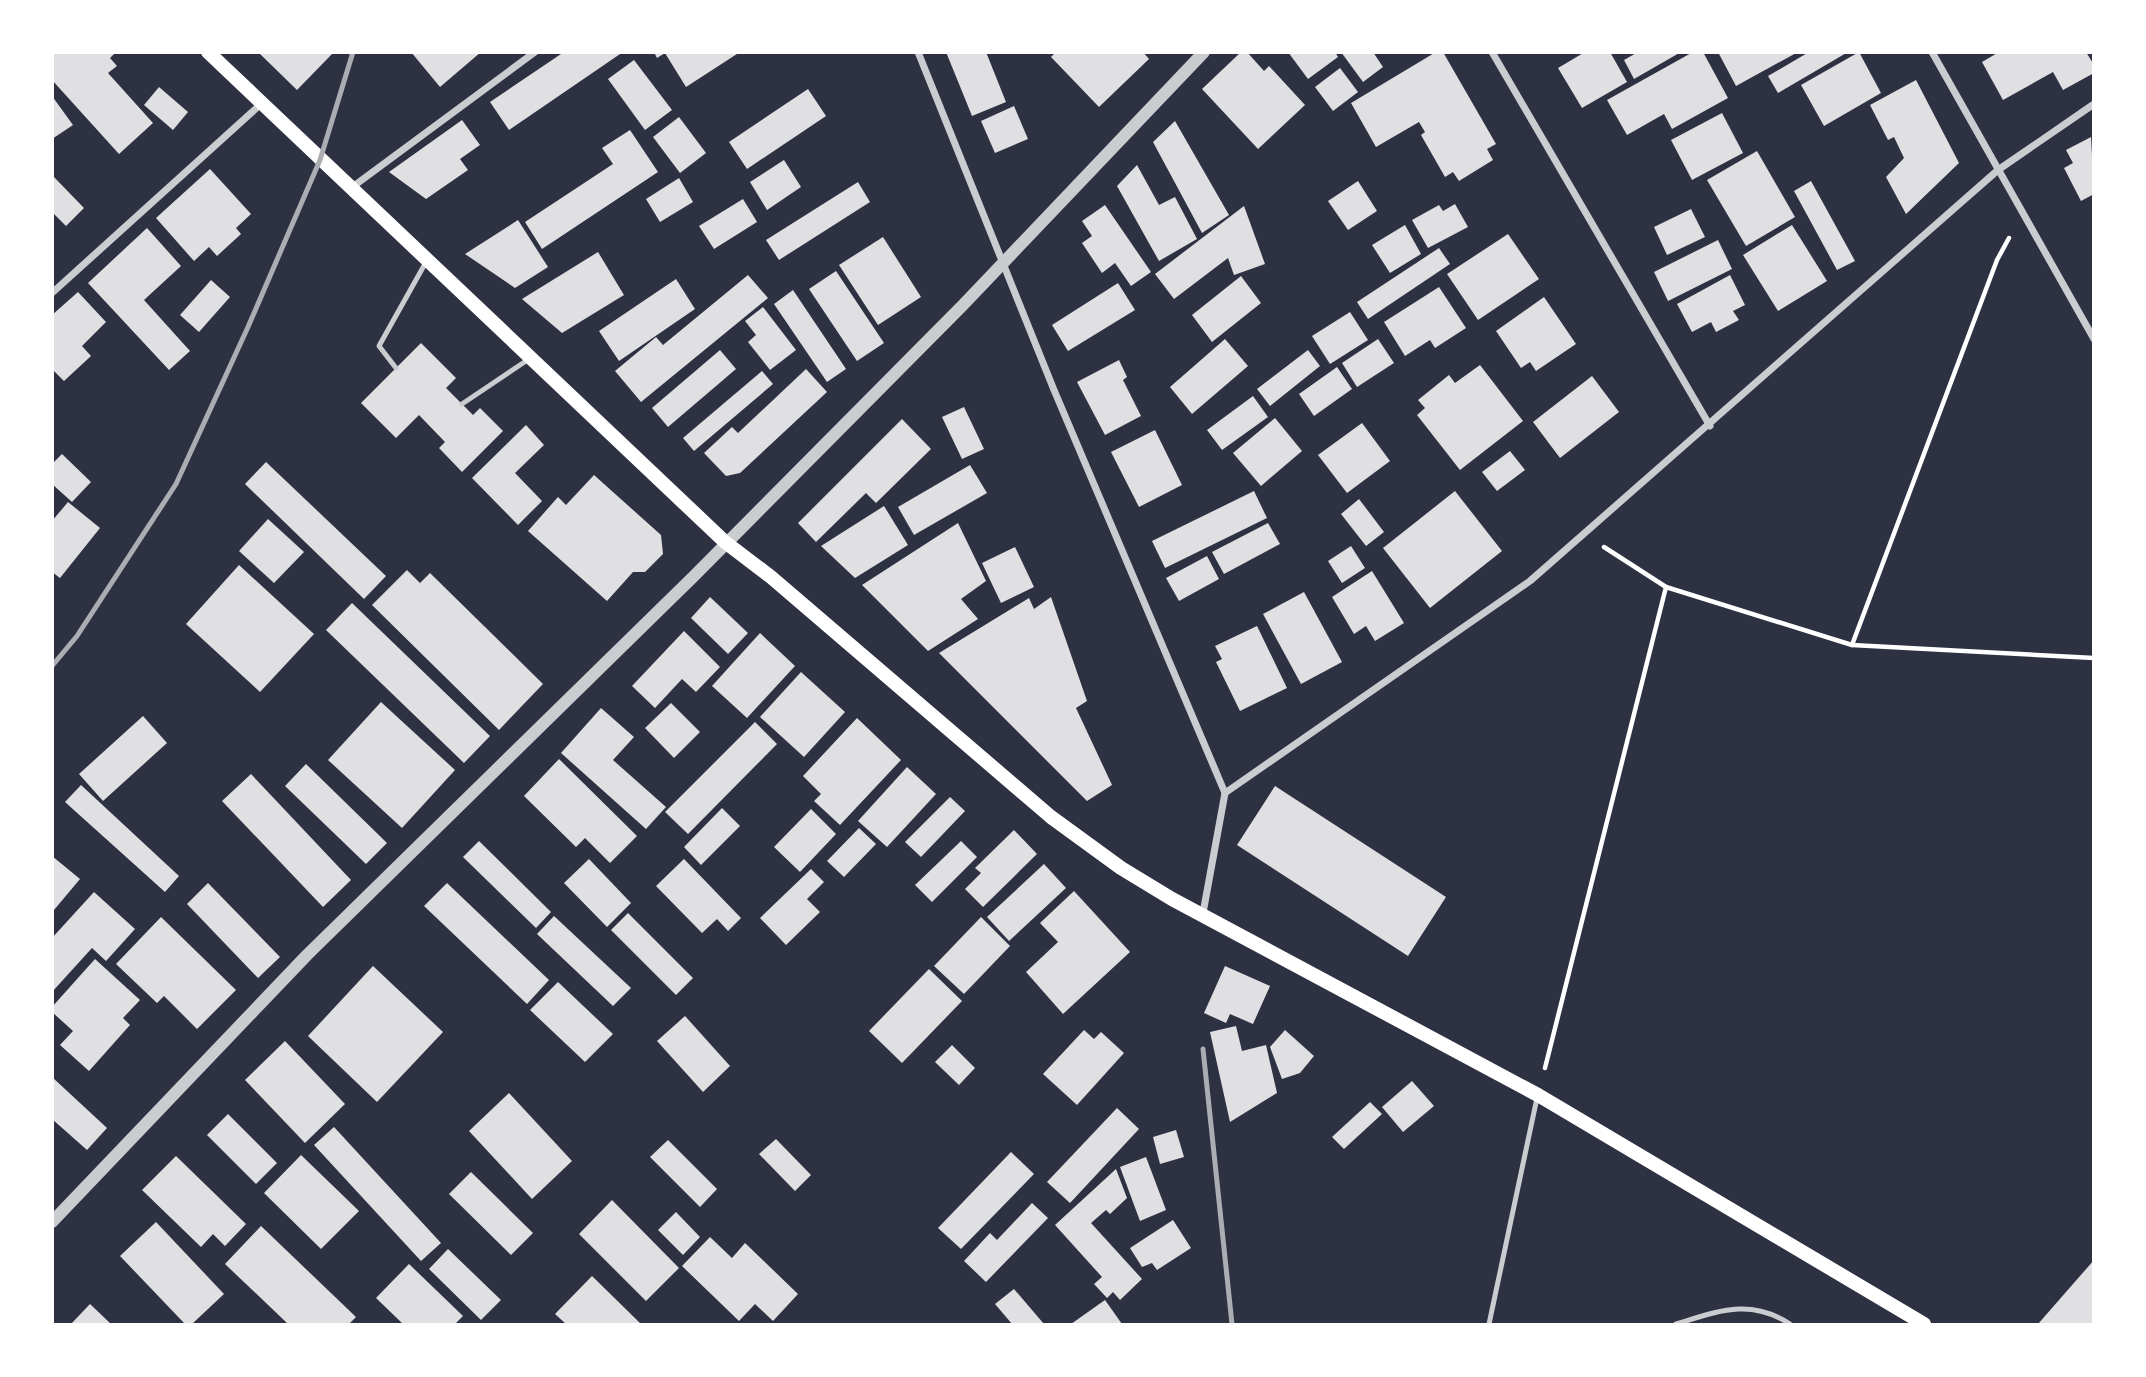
<svg xmlns="http://www.w3.org/2000/svg" width="2146" height="1377" font-family="'Roboto Condensed',sans-serif">
<style>
.building{fill:#e0e0e3}
.lines{fill:none;stroke-linecap:round;stroke-linejoin:round}
.path{stroke:#fff;stroke-width:4.5}
.service{stroke:#caccd0;stroke-width:5}
.minor{stroke:#caccd0;stroke-width:7}
.tertiary{stroke:#caccd0;stroke-width:12}
.secondary{stroke:#fff;stroke-width:14}
.rail{stroke:#abadb3;stroke-width:5}
</style>
<rect width="100%" height="100%" fill="#2d3142"/>
<g class="building">
<polygon points="55,52 116,52 110,58 117,66 108,73 153,123 119,154 52,80 52,55"/>
<polygon points="258,52 330,52 332,54 297,90"/>
<polygon points="411,52 481,52 440,87"/>
<polygon points="564,52 623,52 509,130 490,102"/>
<polygon points="654,52 740,52 686,87 665,53 657,58"/>
<polygon points="946,52 986,52 1006,102 972,116"/>
<polygon points="1056,52 1143,52 1149,59 1099,107 1051,57"/>
<polygon points="1241,52 1247,52 1264,71 1269,66 1305,105 1258,149 1202,89"/>
<polygon points="1288,52 1335,52 1338,57 1308,79"/>
<polygon points="1341,52 1373,52 1383,67 1363,82"/>
<polygon points="1436,52 1443,52 1496,144 1487,149 1493,160 1459,181 1453,172 1445,177 1421,135 1425,132 1419,122 1376,147 1351,103"/>
<polygon points="1585,52 1610,52 1627,82 1582,108 1558,68"/>
<polygon points="1638,52 1681,52 1634,79 1624,60"/>
<polygon points="1693,52 1703,52 1728,98 1672,129 1664,114 1627,135 1607,100"/>
<polygon points="1718,52 1798,52 1736,86"/>
<polygon points="1809,52 1848,52 1778,93 1768,76"/>
<polygon points="1859,52 1881,93 1824,126 1801,85"/>
<polygon points="1999,52 2086,52 2094,65 2094,73 2063,90 2053,72 2003,100 1982,62"/>
<polygon points="634,60 672,110 645,130 608,79"/>
<polygon points="1340,68 1358,92 1333,111 1315,87"/>
<polygon points="1916,80 1959,163 1906,214 1886,177 1904,158 1894,137 1888,140 1870,105"/>
<polygon points="159,87 188,112 173,130 144,105"/>
<polygon points="808,89 826,116 747,169 729,142"/>
<polygon points="52,96 73,125 52,139"/>
<polygon points="1014,106 1028,139 995,153 981,121"/>
<polygon points="1722,113 1743,153 1692,180 1671,140"/>
<polygon points="679,117 706,153 680,173 653,137"/>
<polygon points="462,120 480,145 460,159 468,170 426,199 389,172"/>
<polygon points="1175,121 1229,215 1202,233 1153,142"/>
<polygon points="630,130 658,172 542,249 525,222 613,164 602,148"/>
<polygon points="2091,137 2094,194 2081,201 2064,168 2073,163 2066,150"/>
<polygon points="1757,151 1795,217 1746,246 1707,180"/>
<polygon points="784,160 801,187 767,210 750,182"/>
<polygon points="1137,165 1159,205 1175,197 1197,239 1159,261 1117,186"/>
<polygon points="210,169 251,214 236,228 241,234 217,256 209,247 194,261 156,218"/>
<polygon points="52,175 84,208 66,226 52,212"/>
<polygon points="679,178 693,202 660,222 646,199"/>
<polygon points="1358,181 1377,211 1348,230 1328,201"/>
<polygon points="1811,181 1855,261 1837,270 1794,191"/>
<polygon points="858,182 870,202 779,260 766,240"/>
<polygon points="743,199 757,222 714,249 699,226"/>
<polygon points="1455,204 1468,227 1428,248 1412,220 1439,205 1443,211"/>
<polygon points="1105,205 1151,272 1131,286 1115,263 1102,273 1082,243 1092,236 1082,221"/>
<polygon points="1244,206 1265,264 1234,275 1228,258 1174,299 1155,274"/>
<polygon points="1691,209 1705,237 1667,255 1654,227"/>
<polygon points="518,220 548,267 515,288 465,254"/>
<polygon points="1405,225 1421,254 1390,273 1372,245"/>
<polygon points="1792,225 1827,281 1778,311 1743,255"/>
<polygon points="147,228 181,266 144,300 190,351 169,370 88,283"/>
<polygon points="1508,234 1539,279 1478,320 1447,274"/>
<polygon points="883,237 921,297 878,325 839,265"/>
<polygon points="1718,240 1732,269 1668,301 1654,272"/>
<polygon points="1439,248 1450,264 1368,319 1357,302"/>
<polygon points="598,252 624,295 562,333 522,299"/>
<polygon points="836,271 884,343 857,361 809,289"/>
<polygon points="748,275 768,298 641,402 615,371 656,337 663,345"/>
<polygon points="1730,275 1745,305 1733,311 1739,320 1716,332 1711,322 1692,332 1677,304"/>
<polygon points="1241,276 1261,303 1212,342 1192,315"/>
<polygon points="676,279 695,309 619,361 599,331"/>
<polygon points="211,280 230,297 199,332 180,315"/>
<polygon points="1118,283 1135,310 1068,351 1052,325"/>
<polygon points="1439,287 1466,328 1435,348 1430,340 1405,356 1384,322"/>
<polygon points="793,290 846,369 827,382 774,304"/>
<polygon points="78,292 106,322 82,346 91,356 64,381 52,369 52,315"/>
<polygon points="1544,297 1576,344 1536,371 1530,362 1521,368 1496,331"/>
<polygon points="763,307 796,350 770,370 748,342 756,335 745,321"/>
<polygon points="1350,312 1368,340 1330,364 1312,336"/>
<polygon points="1225,339 1248,366 1192,414 1170,387"/>
<polygon points="1378,339 1394,363 1357,387 1342,363"/>
<polygon points="421,343 456,378 446,388 473,415 480,408 503,431 462,472 439,448 445,442 419,415 396,438 361,403"/>
<polygon points="720,350 736,369 668,427 652,408"/>
<polygon points="1308,350 1320,366 1270,406 1257,389"/>
<polygon points="1119,360 1127,377 1123,380 1141,416 1105,435 1077,382"/>
<polygon points="1480,365 1523,421 1460,470 1417,415 1425,408 1418,400 1449,375 1455,383"/>
<polygon points="1337,367 1352,389 1314,416 1299,394"/>
<polygon points="806,369 827,392 740,473 726,476 704,453 732,427 738,433"/>
<polygon points="762,371 773,384 694,451 683,438"/>
<polygon points="1592,376 1619,412 1560,458 1533,422"/>
<polygon points="1253,396 1268,417 1222,450 1207,430"/>
<polygon points="964,407 984,449 962,459 942,417"/>
<polygon points="1275,418 1302,451 1261,486 1233,453"/>
<polygon points="902,419 931,449 876,503 866,493 816,542 798,523"/>
<polygon points="1362,423 1390,461 1347,493 1318,455"/>
<polygon points="526,425 544,445 515,473 542,501 518,525 472,478"/>
<polygon points="1155,430 1182,485 1139,507 1111,452"/>
<polygon points="1510,451 1525,470 1497,491 1482,472"/>
<polygon points="62,454 91,482 72,502 52,484 52,464"/>
<polygon points="266,462 386,576 364,599 245,484"/>
<polygon points="970,465 987,493 914,535 898,507"/>
<polygon points="594,475 661,535 663,554 645,572 633,572 607,601 528,531 558,497 566,505"/>
<polygon points="1254,491 1267,518 1165,568 1152,541"/>
<polygon points="1455,491 1502,551 1430,608 1383,548"/>
<polygon points="1359,499 1384,532 1366,546 1341,514"/>
<polygon points="68,502 100,528 60,578 52,572 52,521"/>
<polygon points="884,506 908,545 855,578 821,546"/>
<polygon points="268,519 304,552 274,583 239,551"/>
<polygon points="958,523 986,581 961,599 978,619 928,651 862,585"/>
<polygon points="1268,523 1280,544 1224,574 1212,552"/>
<polygon points="1351,546 1365,568 1342,583 1328,561"/>
<polygon points="1015,547 1034,587 1001,603 982,563"/>
<polygon points="1207,556 1219,579 1179,601 1166,578"/>
<polygon points="239,565 314,634 260,692 186,624"/>
<polygon points="407,570 420,583 430,573 543,684 499,730 372,605"/>
<polygon points="1372,571 1404,623 1375,641 1366,626 1354,634 1332,597"/>
<polygon points="1304,592 1342,662 1301,684 1263,614"/>
<polygon points="710,597 748,633 728,654 691,618"/>
<polygon points="1051,597 1087,701 1076,708 1112,785 1087,801 939,653 1029,598 1034,609"/>
<polygon points="352,603 490,736 464,763 326,630"/>
<polygon points="1257,626 1287,688 1240,711 1216,662 1222,659 1215,646"/>
<polygon points="684,631 720,667 696,692 682,679 655,708 632,686"/>
<polygon points="760,633 795,666 747,718 712,686"/>
<polygon points="801,672 845,712 804,757 760,717"/>
<polygon points="381,702 455,770 402,828 328,760"/>
<polygon points="671,703 700,732 674,758 645,728"/>
<polygon points="601,708 634,737 613,760 666,807 646,829 561,753"/>
<polygon points="143,716 167,743 103,801 79,774"/>
<polygon points="857,718 901,760 840,825 814,801 821,794 803,776"/>
<polygon points="755,722 777,744 688,834 665,812"/>
<polygon points="559,759 637,836 610,863 585,838 576,847 524,796"/>
<polygon points="306,764 387,843 366,864 285,786"/>
<polygon points="907,767 936,794 887,847 858,821"/>
<polygon points="251,774 351,880 323,907 222,801"/>
<polygon points="81,785 179,876 165,892 65,802"/>
<polygon points="1275,786 1446,897 1408,956 1237,845"/>
<polygon points="950,797 965,811 921,857 905,842"/>
<polygon points="722,808 740,826 701,865 684,847"/>
<polygon points="811,809 836,834 800,872 774,847"/>
<polygon points="859,828 876,844 844,877 827,861"/>
<polygon points="1014,830 1037,854 983,907 965,889 981,873 975,868"/>
<polygon points="479,841 551,912 536,928 463,857"/>
<polygon points="961,841 977,857 932,902 915,885"/>
<polygon points="52,856 80,879 54,910 52,908"/>
<polygon points="589,859 631,903 607,927 564,883"/>
<polygon points="684,859 741,918 728,931 717,919 702,933 656,886"/>
<polygon points="1044,864 1066,888 1009,941 987,917"/>
<polygon points="811,869 824,882 807,899 820,912 786,945 760,918"/>
<polygon points="208,883 280,957 258,978 187,904"/>
<polygon points="447,883 549,980 527,1004 424,906"/>
<polygon points="1074,891 1130,952 1063,1014 1026,972 1058,942 1040,923"/>
<polygon points="94,892 135,929 106,961 92,948 52,992 52,938"/>
<polygon points="628,913 693,978 676,995 611,930"/>
<polygon points="554,916 631,988 613,1006 537,934"/>
<polygon points="161,917 236,990 197,1029 164,996 157,1003 116,964"/>
<polygon points="981,917 1010,946 964,994 934,966"/>
<polygon points="95,959 140,1000 123,1018 130,1025 89,1071 60,1045 73,1031 52,1012 52,1007"/>
<polygon points="373,966 443,1032 377,1102 308,1036"/>
<polygon points="1225,966 1270,986 1253,1024 1230,1014 1226,1023 1204,1013"/>
<polygon points="929,969 962,1001 902,1063 869,1031"/>
<polygon points="558,982 613,1034 585,1062 530,1010"/>
<polygon points="685,1016 730,1066 703,1092 657,1041"/>
<polygon points="1236,1026 1242,1051 1266,1045 1277,1093 1230,1122 1210,1032"/>
<polygon points="1084,1030 1094,1039 1101,1032 1124,1053 1077,1105 1043,1074"/>
<polygon points="1285,1030 1314,1056 1300,1073 1282,1079 1270,1047"/>
<polygon points="285,1041 345,1104 305,1143 245,1080"/>
<polygon points="952,1045 975,1068 959,1085 935,1062"/>
<polygon points="52,1077 107,1128 87,1150 52,1119"/>
<polygon points="1412,1081 1434,1106 1403,1132 1382,1107"/>
<polygon points="509,1093 572,1161 532,1199 469,1131"/>
<polygon points="1370,1102 1382,1114 1344,1149 1332,1137"/>
<polygon points="1117,1108 1139,1129 1070,1203 1047,1182"/>
<polygon points="228,1114 277,1163 256,1184 207,1135"/>
<polygon points="334,1127 441,1243 421,1261 314,1145"/>
<polygon points="1176,1130 1184,1157 1160,1164 1153,1137"/>
<polygon points="776,1139 811,1175 795,1191 759,1154"/>
<polygon points="668,1140 717,1189 700,1207 650,1157"/>
<polygon points="1011,1152 1034,1174 961,1249 938,1228"/>
<polygon points="301,1155 359,1211 321,1249 264,1193"/>
<polygon points="176,1156 246,1224 225,1246 213,1234 201,1247 142,1190"/>
<polygon points="1146,1157 1166,1210 1140,1221 1120,1167"/>
<polygon points="1116,1169 1127,1198 1110,1214 1106,1210 1091,1223 1142,1279 1120,1300 1113,1292 1107,1298 1094,1284 1102,1277 1055,1225"/>
<polygon points="471,1172 533,1233 511,1255 449,1194"/>
<polygon points="612,1200 679,1268 646,1301 579,1234"/>
<polygon points="1032,1203 1048,1218 986,1282 964,1261 990,1233 997,1240"/>
<polygon points="676,1212 700,1237 683,1255 658,1230"/>
<polygon points="1173,1220 1191,1248 1157,1270 1152,1263 1142,1267 1130,1248"/>
<polygon points="156,1222 224,1294 192,1324 185,1324 120,1256"/>
<polygon points="261,1226 356,1317 349,1324 288,1324 225,1264"/>
<polygon points="710,1237 732,1258 745,1243 798,1294 773,1321 755,1304 739,1321 682,1266"/>
<polygon points="448,1249 501,1300 481,1320 429,1269"/>
<polygon points="2094,1260 2094,1324 2038,1324"/>
<polygon points="409,1264 463,1316 455,1324 403,1324 376,1298"/>
<polygon points="592,1276 641,1324 566,1324 555,1314"/>
<polygon points="1014,1289 1044,1324 1012,1324 995,1304"/>
<polygon points="1105,1300 1122,1324 1071,1324"/>
<polygon points="90,1304 111,1324 71,1324"/>
</g>
<g class="lines">
<g class="path">
<polyline points="1604,547 1666,587 1852,645 2094,658"/>
<polyline points="1852,645 1997,260 2009,238"/>
<polyline points="1545,1068 1666,587"/>
</g>
<g class="service">
<polyline points="396,368 379,346 426,262"/>
<polyline points="462,404 529,359"/>
<polyline points="1489,1324 1537,1098"/>
<path d="M1676,1324C1719,1311 1750,1298 1790,1324"/>
</g>
<g class="minor">
<polyline points="918,52 1054,390 1225,793 1203,913"/>
<polyline points="1492,52 1710,426"/>
<polyline points="1932,52 2094,339"/>
<polyline points="351,188 535,52"/>
<polyline points="52,293 262,103"/>
<polyline points="1225,793 1530,581 1998,170 2094,104"/>
</g>
<polyline class="tertiary" points="52,1222 307,955 694,576 963,305 1204,52"/>
<polyline class="secondary" points="208,52 725,542 771,577 1051,817 1121,868 1172,899 1538,1095 1924,1324"/>
<g class="rail">
<polyline points="52,666 77,636 176,484 248,327 320,160 353,52"/>
<polyline points="1203,1049 1232,1324"/>
</g>
</g>
<rect width="2146" height="1377" fill="none" stroke="#ffffff" stroke-width="108"/>
</svg>
